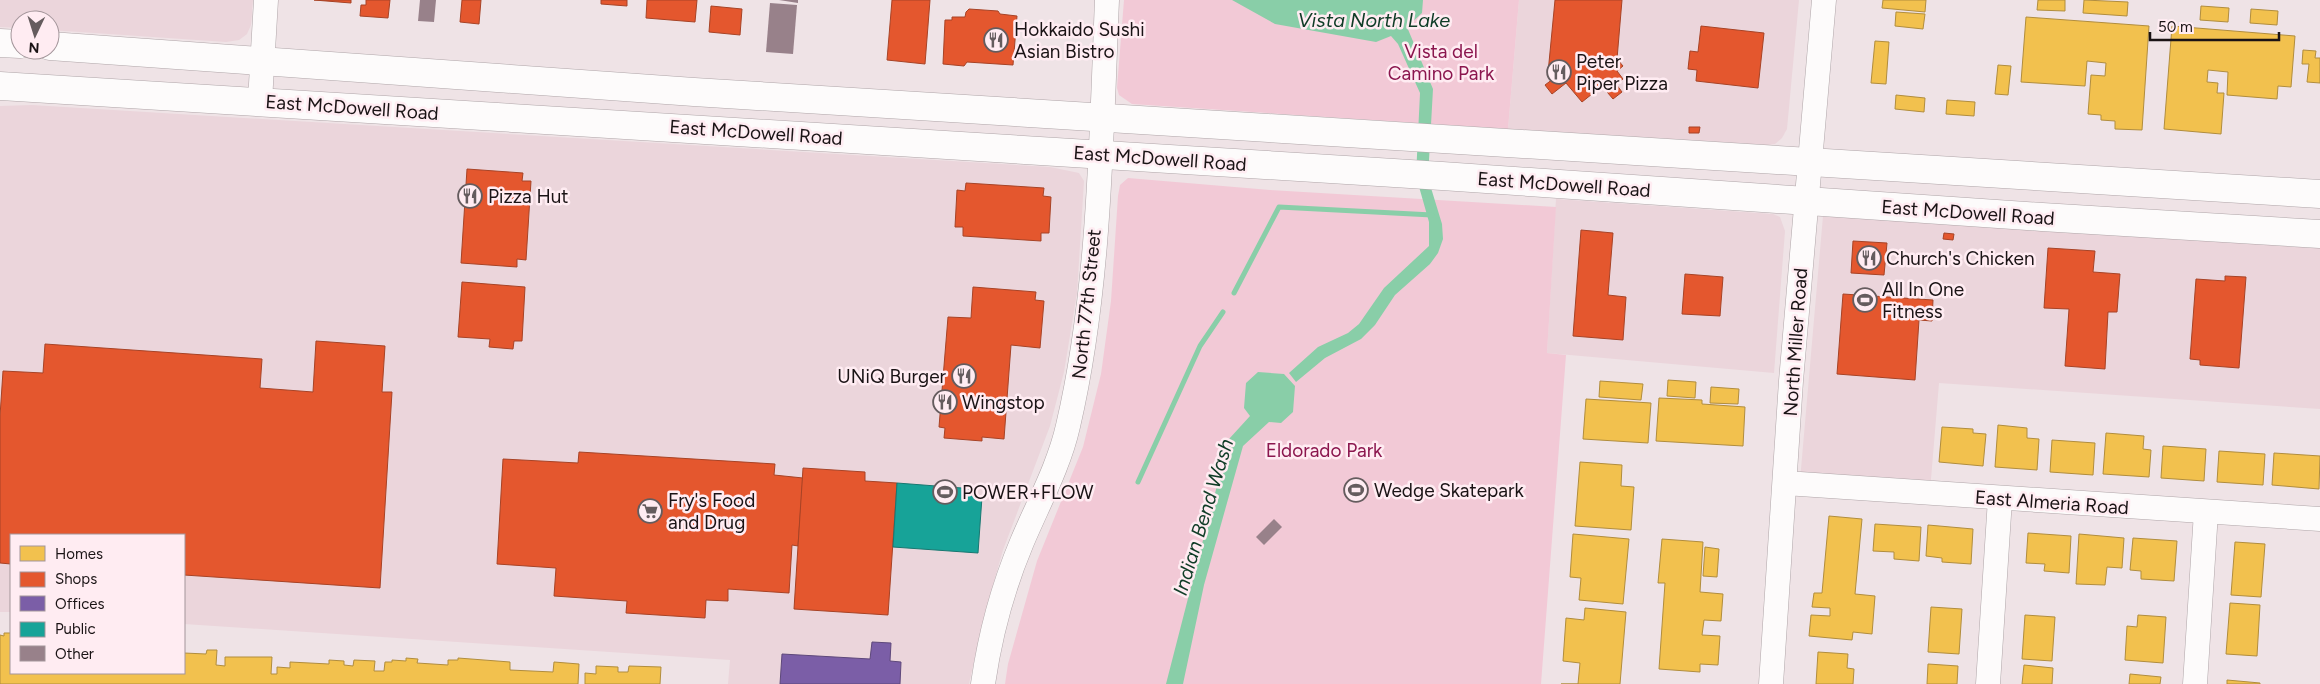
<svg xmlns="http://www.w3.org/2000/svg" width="2320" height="684" font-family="Figtree,sans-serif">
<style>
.built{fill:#ebd5db}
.green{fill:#f2c9d6}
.water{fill:#89cea8}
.homes{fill:#f2c14e;stroke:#b18d3d}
.shops{fill:#e4572e;stroke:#a74326}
.offices{fill:#7b5ea7;stroke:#5e487b}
.public{fill:#17a398;stroke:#187871}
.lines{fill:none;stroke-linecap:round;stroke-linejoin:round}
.stream{stroke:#89cea8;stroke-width:5}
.building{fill:#98818a}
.minor-casing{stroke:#afa5a8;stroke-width:25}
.major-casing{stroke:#afa5a8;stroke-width:29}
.minor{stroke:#fdfbfb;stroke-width:24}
.major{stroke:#fdfbfb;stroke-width:28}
.labels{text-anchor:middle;stroke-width:5;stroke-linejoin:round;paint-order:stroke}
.poi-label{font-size:19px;fill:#1a1315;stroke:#ffecf2;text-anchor:start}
.park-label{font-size:19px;fill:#8b164e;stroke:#ffecf2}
.street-label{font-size:19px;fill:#1a1315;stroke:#ffecf2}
.water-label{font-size:20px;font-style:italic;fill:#0f3c26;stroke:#ffecf2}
</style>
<rect width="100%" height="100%" fill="#efe3e6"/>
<g class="built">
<polygon points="0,0 253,0 251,25 247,34 239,40 226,42 50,30 50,20 20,20 20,28 0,27"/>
<polygon points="1519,0 1799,0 1787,129 1782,138 1775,144 1768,145 1508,129"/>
<polygon points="32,105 1050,167 1079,173 1084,181 1077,293 1064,372 1050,426 1003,550 984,617 969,684 728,684 730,660 184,624 184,535 11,535 11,612 0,612 0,106"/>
<polygon points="1556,199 1773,214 1780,217 1785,231 1774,373 1547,353"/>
<polygon points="1823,216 2320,248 2320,409 1939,383 1929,503 1799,492"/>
</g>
<g class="green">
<polygon points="1124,0 1519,0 1508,129 1132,104 1119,95 1117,88"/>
<polygon points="1128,178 1270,190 1556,207 1547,353 1566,355 1541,684 1005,684 1008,664 1037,561 1083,447 1101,374 1111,301 1118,196 1120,185"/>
</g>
<g class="water">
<polygon points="1232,0 1423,0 1422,13 1407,27 1433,89 1428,178 1442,224 1443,239 1438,253 1430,264 1395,295 1375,325 1361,339 1325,358 1296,382 1289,373 1318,347 1348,333 1359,324 1384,288 1429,246 1429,222 1416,176 1420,93 1398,44 1391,36 1376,42 1275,24"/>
<polygon points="1258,372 1284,374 1295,386 1293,412 1281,423 1269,422 1243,446 1204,585 1183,684 1166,684 1229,439 1250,416 1244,408 1246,383"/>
</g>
<g class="homes">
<polygon points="1883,0 1926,0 1925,12 1882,8"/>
<polygon points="2038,0 2065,0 2065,11 2037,10"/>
<polygon points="2084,0 2128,2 2127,16 2083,13"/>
<polygon points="2201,6 2229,8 2228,22 2200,20"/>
<polygon points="2251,9 2278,11 2277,25 2250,23"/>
<polygon points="1896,12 1925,14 1923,29 1895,26"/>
<polygon points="2026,17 2149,26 2142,130 2115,129 2115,121 2101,120 2101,115 2088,114 2091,75 2105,76 2106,63 2087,61 2085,86 2021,82"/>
<polygon points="2172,26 2295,36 2291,87 2278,86 2277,99 2227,95 2228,72 2208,70 2207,82 2218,83 2217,93 2224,93 2221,134 2164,129"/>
<polygon points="1875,41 1889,42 1886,84 1871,83"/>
<polygon points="2303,50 2316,51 2315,58 2320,58 2320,83 2307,82 2309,64 2302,64"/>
<polygon points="1998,65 2011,66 2008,95 1995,94"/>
<polygon points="1896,95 1925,98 1924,112 1895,109"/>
<polygon points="1947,100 1975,102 1974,116 1946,114"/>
<polygon points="1668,380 1696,382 1695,398 1667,396"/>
<polygon points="1600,381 1643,384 1641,400 1599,397"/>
<polygon points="1711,387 1739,389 1738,404 1710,403"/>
<polygon points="1659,398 1702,400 1702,404 1745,407 1743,446 1656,441"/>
<polygon points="1586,399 1651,403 1648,443 1583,439"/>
<polygon points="1998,425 2027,428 2027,438 2039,439 2037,470 1995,467"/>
<polygon points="1942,427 1973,429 1973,433 1986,434 1983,466 1939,462"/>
<polygon points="2106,433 2144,436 2143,449 2151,450 2149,477 2103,474"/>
<polygon points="2052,440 2095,443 2093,475 2050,472"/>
<polygon points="2163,446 2206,449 2204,481 2161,478"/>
<polygon points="2219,451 2265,454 2263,485 2217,482"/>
<polygon points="2274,453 2320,456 2319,489 2272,485"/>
<polygon points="1580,462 1622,465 1621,486 1634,487 1631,530 1575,526"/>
<polygon points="1829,516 1862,519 1855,594 1875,596 1872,634 1853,632 1852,640 1809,636 1811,615 1830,616 1830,608 1812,607 1814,593 1822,593"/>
<polygon points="1875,524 1921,527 1919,561 1894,559 1894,552 1873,551"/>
<polygon points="1928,525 1973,529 1971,564 1942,562 1942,558 1926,556"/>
<polygon points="2028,533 2071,536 2069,573 2044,571 2045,564 2026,563"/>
<polygon points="1573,534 1629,539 1623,604 1579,600 1581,578 1570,577"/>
<polygon points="2079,534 2124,538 2122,568 2107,567 2105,585 2076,584"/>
<polygon points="2133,538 2177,541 2174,581 2141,579 2141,571 2130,570"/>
<polygon points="1662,539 1703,542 1700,592 1723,594 1721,621 1704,620 1702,635 1720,636 1718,665 1700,664 1700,672 1659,669 1665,583 1658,583"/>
<polygon points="2235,542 2265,544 2261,597 2231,595"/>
<polygon points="1705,547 1719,549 1717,577 1703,576"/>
<polygon points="2230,603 2260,605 2257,656 2226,654"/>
<polygon points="1931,607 1962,609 1959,654 1928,652"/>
<polygon points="1585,608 1626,612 1620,684 1561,684 1578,684 1580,663 1563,661 1566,618 1584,620"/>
<polygon points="2025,615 2055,617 2052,661 2022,659"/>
<polygon points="2138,615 2166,617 2163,663 2125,660 2127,626 2137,627"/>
<polygon points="4,633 11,633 11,673 184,673 184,653 206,654 207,650 217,650 216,665 225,666 225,657 272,657 271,674 277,674 277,667 290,668 290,662 329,664 329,660 344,661 344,665 353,666 354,660 375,661 374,671 384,671 385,662 392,662 392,660 406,661 406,658 418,659 417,663 448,665 448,660 458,660 458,658 510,662 510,670 553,672 554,662 579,664 578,684 0,684 0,635 4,636"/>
<polygon points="1818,652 1848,654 1847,668 1854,669 1853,684 1816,684"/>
<polygon points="1928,664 1958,666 1957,684 1927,684"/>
<polygon points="2024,665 2053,668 2052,684 2022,684"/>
<polygon points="596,666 618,667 618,672 628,672 629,666 661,667 660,684 585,684 585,673 596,674"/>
<polygon points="2130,674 2161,677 2160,684 2129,684"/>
<polygon points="2227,680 2260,683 2260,684 2227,684"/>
</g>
<g class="shops">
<polygon points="314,0 351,0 351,3"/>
<polygon points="366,0 390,0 388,18 360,16 361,5 366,5"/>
<polygon points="462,0 481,0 479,24 460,22"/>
<polygon points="601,0 627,0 627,6 601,4"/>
<polygon points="647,0 697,0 695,22 646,18"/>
<polygon points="892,0 930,0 925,64 887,60"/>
<polygon points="1555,0 1622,0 1617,59 1623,66 1617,71 1623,79 1616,84 1622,92 1613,99 1602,86 1582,102 1566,83 1552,94 1545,85 1553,79 1548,73"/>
<polygon points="711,6 742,9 740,35 709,32"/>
<polygon points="969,9 998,11 1000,14 1017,16 1013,65 967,62 964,66 943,64 945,20 952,20 952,17 965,17 966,12"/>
<polygon points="1701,26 1764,33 1758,88 1696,81 1697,70 1688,69 1690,51 1698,52"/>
<polygon points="1689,127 1700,127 1699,133 1689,133"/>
<polygon points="467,169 523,173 522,181 531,181 526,260 517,259 517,267 461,263"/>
<polygon points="966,183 1044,188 1043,196 1051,197 1049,233 1041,233 1041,241 963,236 963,227 955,227 957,190 965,191"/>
<polygon points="1581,230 1613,233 1608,295 1626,297 1623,340 1573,336"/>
<polygon points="1944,233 1954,234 1953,240 1943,239"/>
<polygon points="1853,241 1887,243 1884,275 1851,273"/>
<polygon points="2048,248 2095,251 2093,272 2120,274 2117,312 2108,312 2105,369 2065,366 2069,309 2044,308"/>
<polygon points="1685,274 1723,277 1720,316 1682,314"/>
<polygon points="2225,276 2246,277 2239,368 2200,365 2200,360 2190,359 2196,279 2225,281"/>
<polygon points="462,282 525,287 522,341 514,341 513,349 489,347 490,339 458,337"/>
<polygon points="973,287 1036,292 1035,300 1044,301 1040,348 1011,345 1004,439 982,437 982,441 944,438 945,428 939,427 948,317 971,318"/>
<polygon points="1843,294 1933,300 1932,321 1919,320 1915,380 1837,374"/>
<polygon points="316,341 385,346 382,392 392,392 380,588 184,575 184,535 11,535 11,564 0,563 0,416 3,371 43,373 45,344 262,359 260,388 313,392"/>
<polygon points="579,452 775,464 774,475 803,478 798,546 792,545 789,593 728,589 728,601 706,600 705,618 626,613 627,601 554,596 556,568 497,564 503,459 578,463"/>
<polygon points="803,468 865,472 865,481 897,483 888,615 794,609"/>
</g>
<polygon class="offices" points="872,642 891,643 890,661 901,662 900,684 780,684 782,654 870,659"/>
<polygon class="public" points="897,483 975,489 975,496 982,497 978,553 893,547"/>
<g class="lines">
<g class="stream">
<polyline points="1234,293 1279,207 1432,215"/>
<polyline points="1138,482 1200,346 1223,312"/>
</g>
</g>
<g class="building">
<polygon points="420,0 436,0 434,22 418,21"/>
<polygon points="779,0 798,0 798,3"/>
<polygon points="770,3 797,5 793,54 766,52"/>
<polygon points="1274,519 1282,527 1264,545 1256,537"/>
</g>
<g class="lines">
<g class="minor-casing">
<g id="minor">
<polyline points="260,101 266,0"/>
<polyline points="1785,483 2320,519"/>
<path d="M983,684C990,635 1003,587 1022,542C1038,504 1059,466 1068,426C1100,289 1101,140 1107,0"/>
<polyline points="1771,684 1791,381 1824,0"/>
<polyline points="1988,684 2000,499"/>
<polyline points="2195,684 2206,512"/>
</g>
</g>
<g class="major-casing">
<g id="major">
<polyline points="0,43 20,44"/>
<polyline points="50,46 694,92 2320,194"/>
<polyline points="0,86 1442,176 2042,217 2320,234"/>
</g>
</g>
<use href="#minor" class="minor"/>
<use href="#major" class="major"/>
</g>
<defs>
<g id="restaurant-ring" transform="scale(1.25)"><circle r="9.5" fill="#ffecf2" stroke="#655c5e" stroke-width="1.5"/><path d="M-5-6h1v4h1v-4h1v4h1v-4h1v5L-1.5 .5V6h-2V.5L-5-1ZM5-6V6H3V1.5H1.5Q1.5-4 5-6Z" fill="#655c5e"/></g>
<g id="stadium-ring" transform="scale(1.25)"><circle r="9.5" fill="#ffecf2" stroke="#655c5e" stroke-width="1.5"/><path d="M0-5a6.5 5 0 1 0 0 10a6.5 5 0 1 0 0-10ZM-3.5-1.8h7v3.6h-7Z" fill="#655c5e"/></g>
<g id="supermarket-ring" transform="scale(1.25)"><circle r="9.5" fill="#ffecf2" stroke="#655c5e" stroke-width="1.5"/><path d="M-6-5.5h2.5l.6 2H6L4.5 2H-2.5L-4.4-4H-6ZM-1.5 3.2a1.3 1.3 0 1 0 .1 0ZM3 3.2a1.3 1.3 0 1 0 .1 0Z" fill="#655c5e"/></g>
</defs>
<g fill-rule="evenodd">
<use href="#restaurant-ring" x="996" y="40"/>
<use href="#restaurant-ring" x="1559" y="72"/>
<use href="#restaurant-ring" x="470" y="196"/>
<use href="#restaurant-ring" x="1869" y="258"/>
<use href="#stadium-ring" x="1865" y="300"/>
<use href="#restaurant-ring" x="964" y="376"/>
<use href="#restaurant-ring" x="945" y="402"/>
<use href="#stadium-ring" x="1356" y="490"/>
<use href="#stadium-ring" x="945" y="492"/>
<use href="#supermarket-ring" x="650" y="511"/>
</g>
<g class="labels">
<g class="poi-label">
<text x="1014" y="36">Hokkaido Sushi<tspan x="1014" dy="22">Asian Bistro</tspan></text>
<text x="1576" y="68">Peter<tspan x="1576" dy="22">Piper Pizza</tspan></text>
<text x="488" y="203">Pizza Hut</text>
<text x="1886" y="265">Church's Chicken</text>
<text x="1882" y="296">All In One<tspan x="1882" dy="22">Fitness</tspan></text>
<text x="946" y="383" text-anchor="end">UNiQ Burger</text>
<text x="962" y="409">Wingstop</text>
<text x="1374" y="497">Wedge Skatepark</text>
<text x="962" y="499">POWER+FLOW</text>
<text x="668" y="507">Fry's Food<tspan x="668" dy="22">and Drug</tspan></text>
</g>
<g class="park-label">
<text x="1441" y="58">Vista del<tspan x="1441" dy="22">Camino Park</tspan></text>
<text x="1324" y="457">Eldorado Park</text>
</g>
<g class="street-label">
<text transform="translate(352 107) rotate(4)" y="7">East McDowell Road</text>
<text transform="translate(756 132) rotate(4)" y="7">East McDowell Road</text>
<text transform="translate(1160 158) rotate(4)" y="7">East McDowell Road</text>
<text transform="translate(1564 184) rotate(4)" y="7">East McDowell Road</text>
<text transform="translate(1968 212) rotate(4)" y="7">East McDowell Road</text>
<text transform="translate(1086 304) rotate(-84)" y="7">North 77th Street</text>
<text transform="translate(1795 342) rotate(-86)" y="7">North Miller Road</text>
<text transform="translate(2052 502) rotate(4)" y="7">East Almeria Road</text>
</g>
<g class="water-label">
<text x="1374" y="27">Vista North Lake</text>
<text transform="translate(1203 517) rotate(-73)" y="7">Indian Bend Wash</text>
</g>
</g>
<rect x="10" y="534" width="175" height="140" fill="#ffecf2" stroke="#a3959a"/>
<rect x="20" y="546" width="25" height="15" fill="#f2c14e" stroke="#a3959a"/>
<text x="55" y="559" font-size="15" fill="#1a1315">Homes</text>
<rect x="20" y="572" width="25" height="15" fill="#e4572e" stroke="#a3959a"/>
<text x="55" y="584" font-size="15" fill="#1a1315">Shops</text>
<rect x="20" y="596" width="25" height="15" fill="#7b5ea7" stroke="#a3959a"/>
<text x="55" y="609" font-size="15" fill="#1a1315">Offices</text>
<rect x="20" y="622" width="25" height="15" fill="#17a398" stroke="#a3959a"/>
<text x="55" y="634" font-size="15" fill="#1a1315">Public</text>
<rect x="20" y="646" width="25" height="15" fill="#98818a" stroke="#a3959a"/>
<text x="55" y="659" font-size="15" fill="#1a1315">Other</text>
<g transform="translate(35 35) rotate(184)"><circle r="24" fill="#ffecf2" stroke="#a3959a"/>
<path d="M0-4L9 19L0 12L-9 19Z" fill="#655c5e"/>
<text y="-8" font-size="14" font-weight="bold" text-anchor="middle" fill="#1a1315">N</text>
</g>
<path d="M2150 32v8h129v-8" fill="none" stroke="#1a1315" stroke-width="2.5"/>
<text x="2158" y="32" font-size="15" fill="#1a1315" stroke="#ffecf2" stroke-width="4" paint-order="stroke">50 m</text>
</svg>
